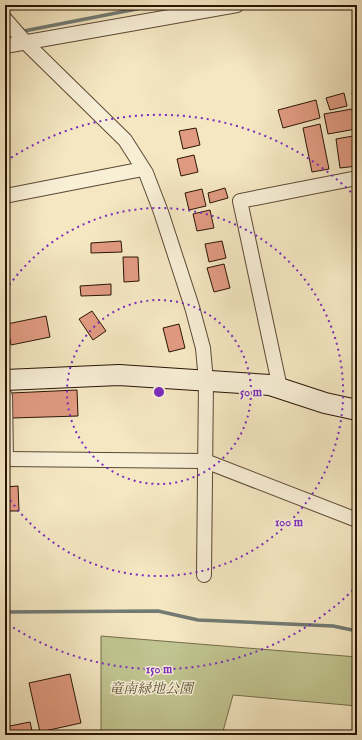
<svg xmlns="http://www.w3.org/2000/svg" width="362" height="740" font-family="'IM FELL English','Noto Serif JP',serif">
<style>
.green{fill:#c0c490;stroke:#756c4a}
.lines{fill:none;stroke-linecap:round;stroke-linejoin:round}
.stream{stroke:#717a73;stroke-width:3.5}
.building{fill:#e19b82;stroke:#2a1405}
.street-casing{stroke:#5c4934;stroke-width:16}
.secondary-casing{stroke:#2a1405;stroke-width:22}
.street{stroke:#f8efd7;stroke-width:14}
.secondary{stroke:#f8efd7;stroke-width:20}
.ring{fill:none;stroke:#7b2cbf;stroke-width:2;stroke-dasharray:2 4}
.labels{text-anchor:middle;stroke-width:3;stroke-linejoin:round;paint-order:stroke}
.park-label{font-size:14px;font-style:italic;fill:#5e5236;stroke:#f8efd7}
.centre{fill:#7b2cbf;stroke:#f8efd7;stroke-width:2}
.ring-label{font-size:12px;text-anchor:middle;font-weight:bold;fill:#7b2cbf;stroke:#f8efd7;stroke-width:3;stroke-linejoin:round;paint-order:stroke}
</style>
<rect width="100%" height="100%" fill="#f4e7c2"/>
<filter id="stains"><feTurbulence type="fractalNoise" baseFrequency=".005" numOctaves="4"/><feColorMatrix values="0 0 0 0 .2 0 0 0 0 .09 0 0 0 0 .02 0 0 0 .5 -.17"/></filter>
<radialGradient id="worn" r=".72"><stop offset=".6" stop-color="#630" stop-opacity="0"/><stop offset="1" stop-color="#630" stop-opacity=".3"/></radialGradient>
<polygon class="green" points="101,636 357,657 357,706 233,695 222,735 101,735"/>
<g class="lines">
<g class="stream">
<polyline points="24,31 157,5"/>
<polyline points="5,32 7,32"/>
<polyline points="5,612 158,611 198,620 333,626 357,631"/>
</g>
</g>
<g class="building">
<polygon points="357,92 357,105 355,105 352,93"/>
<polygon points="344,93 347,106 330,110 326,98"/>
<polygon points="316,100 320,118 283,128 278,110"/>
<polygon points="352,109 356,129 328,134 324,114"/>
<polygon points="320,124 329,169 312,172 303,128"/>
<polygon points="196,128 200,145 183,149 179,131"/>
<polygon points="353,136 357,153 357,166 340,168 336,139"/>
<polygon points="194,155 198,172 181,176 177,159"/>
<polygon points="225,188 228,198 210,203 208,193"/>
<polygon points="202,189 206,206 189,210 185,193"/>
<polygon points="210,210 214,228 197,231 193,214"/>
<polygon points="121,241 122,252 91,253 91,243"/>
<polygon points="222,241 226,258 209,262 205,244"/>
<polygon points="123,257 138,257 139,281 124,282"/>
<polygon points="224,264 230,288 214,292 207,268"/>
<polygon points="111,284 111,295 81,296 80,286"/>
<polygon points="92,311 106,331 93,340 79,319"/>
<polygon points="46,316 50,337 11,345 7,324"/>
<polygon points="179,324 185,348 169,352 163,328"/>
<polygon points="77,390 78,416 12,418 11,393"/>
<polygon points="18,486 19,511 5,511 5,487"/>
<polygon points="70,674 81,723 40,732 29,683"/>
<polygon points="30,722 33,735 5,735 5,727"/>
</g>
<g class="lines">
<g class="street-casing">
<g id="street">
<polyline points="5,19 26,43 125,140 146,173 161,212 192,307 203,348 206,381 204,575"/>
<polyline points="5,46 237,5"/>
<polyline points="5,196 143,169"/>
<polyline points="280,388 240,201 357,178"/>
<polyline points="5,396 6,459"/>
<polyline points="5,459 205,461 357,520"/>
</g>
</g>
<g class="secondary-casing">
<polyline id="secondary" points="5,380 119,375 270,385 325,403 357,410"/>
</g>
<use href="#street" class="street"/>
<use href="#secondary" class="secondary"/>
</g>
<g class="ring">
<circle cx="159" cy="392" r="92"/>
<path d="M6 290A184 184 0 1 1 6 494"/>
<path d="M357 586A277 277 0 0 1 6 623M6 161A277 277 0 0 1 357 198"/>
</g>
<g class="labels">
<g class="park-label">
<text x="151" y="693">竜南緑地公園</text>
</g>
</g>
<circle cx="159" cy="392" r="6" class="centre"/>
<g class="ring-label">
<text x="251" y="396">50 m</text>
<text x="289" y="526">100 m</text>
<text x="159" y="673">150 m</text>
</g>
<rect width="362" height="740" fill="none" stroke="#f4e7c2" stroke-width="20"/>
<rect x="6" y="6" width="350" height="728" fill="none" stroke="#2a1405" stroke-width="2"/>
<rect x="10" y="10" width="342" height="720" fill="none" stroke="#2a1405"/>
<rect width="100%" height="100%" filter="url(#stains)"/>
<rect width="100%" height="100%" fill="url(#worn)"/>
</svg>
